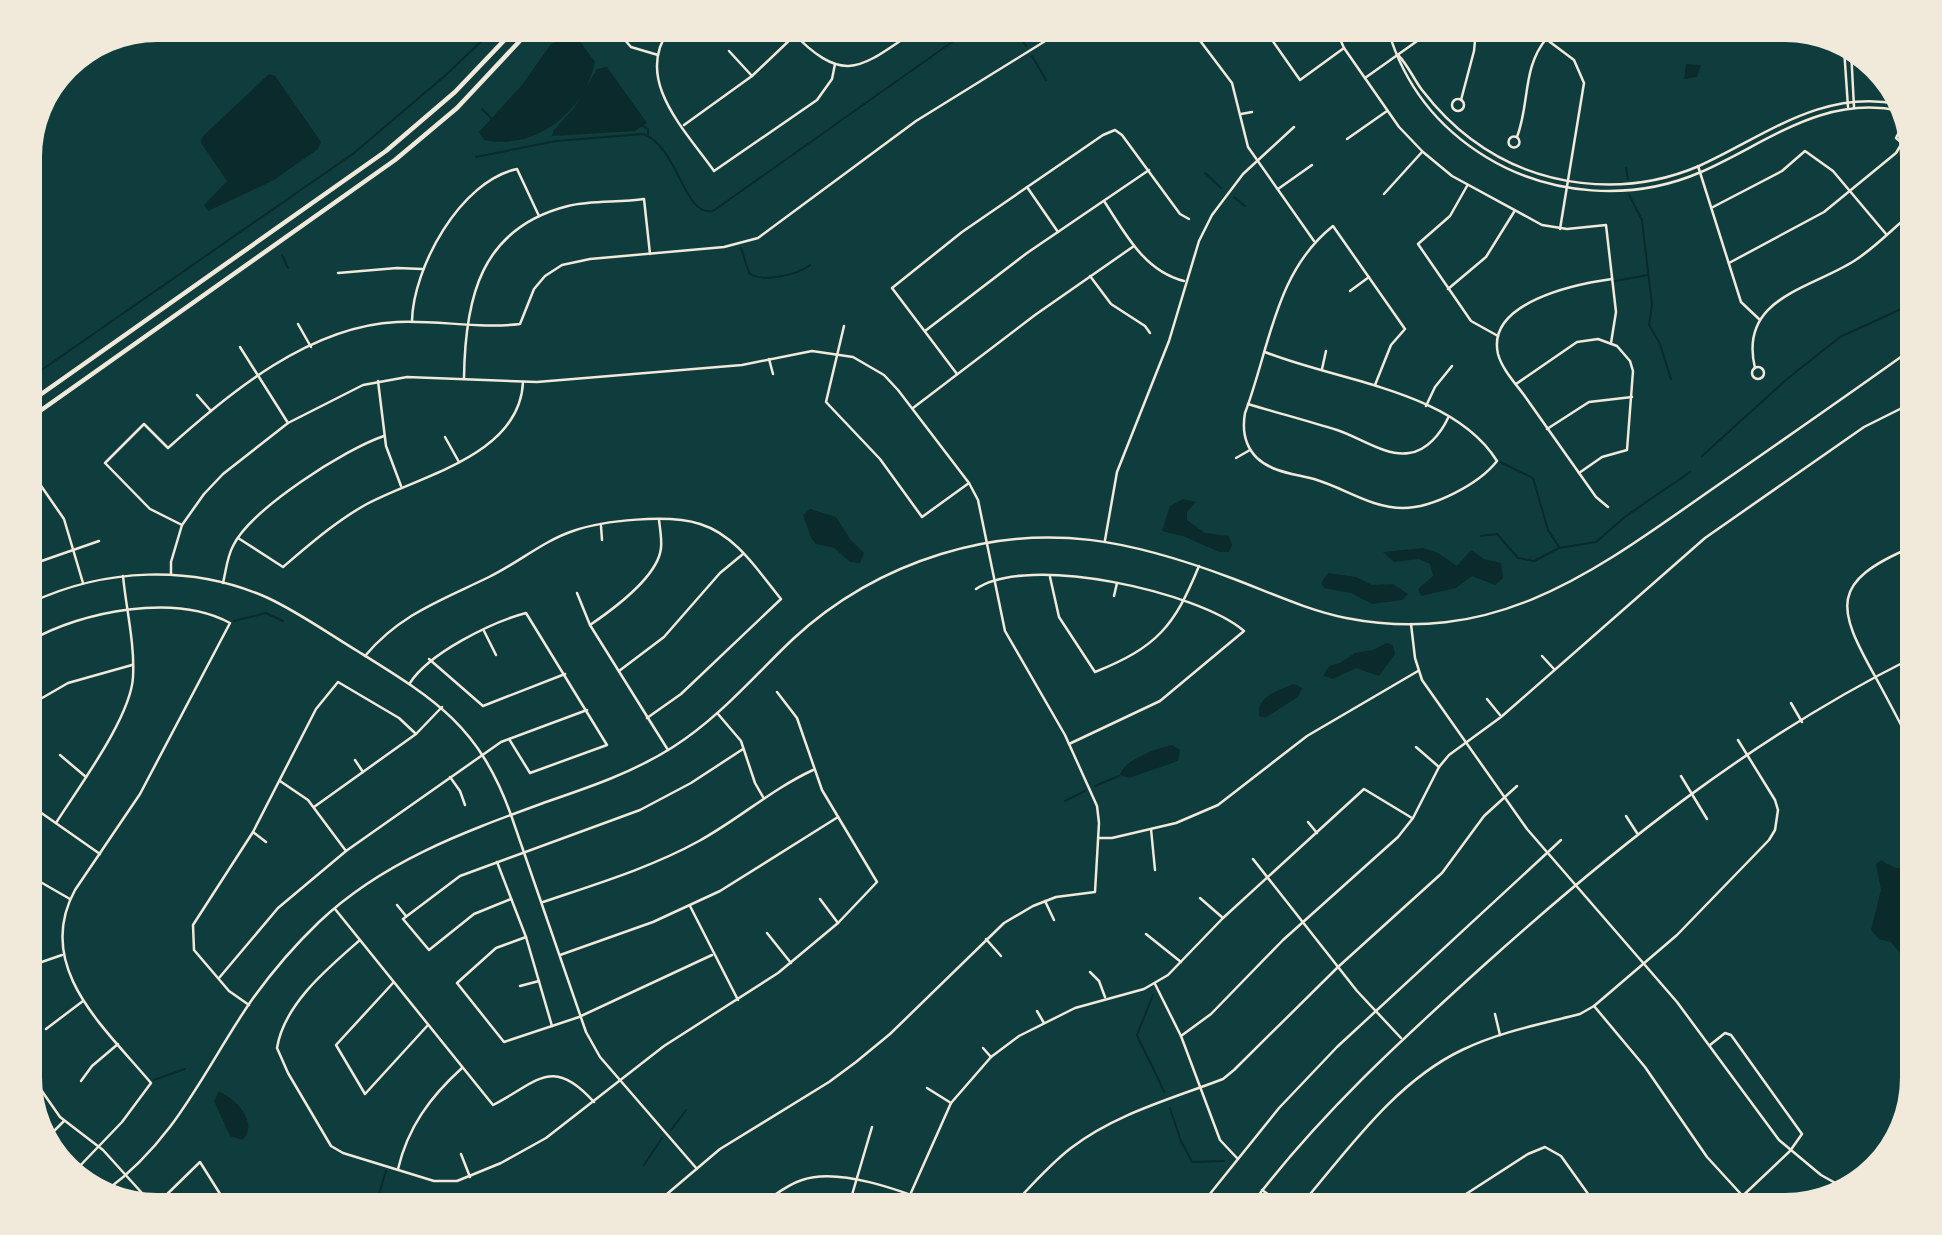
<svg xmlns="http://www.w3.org/2000/svg" width="1942" height="1235" font-family="'Exo 2',sans-serif">
<style>
.water{fill:#0a2a2b}
.lines{fill:none;stroke-linecap:round;stroke-linejoin:round}
.stream{stroke:#0a2a2b;stroke-width:2}
.minor{stroke:#f1e9da;stroke-width:2.5}
.tertiary{stroke:#f1e9da;stroke-width:2.5}
.motorway{stroke:#f1e9da;stroke-width:4.5}
</style>
<rect width="100%" height="100%" fill="#0f3d3e"/>
<g class="water">
<path d="M572,34L576,36L595,62C585,111 536,151 484,140L479,132L522,85L551,44Z"/>
<polygon points="1686,64 1701,65 1697,77 1684,79"/>
<polygon points="607,67 647,123 635,131 552,136 553,131 574,108 597,69"/>
<polygon points="269,74 275,76 321,142 318,149 274,180 208,211 204,205 227,181 201,143 202,137"/>
<polygon points="1183,499 1196,502 1187,512 1187,520 1205,533 1229,536 1232,545 1229,552 1219,552 1183,536 1162,531 1170,506"/>
<polygon points="810,509 836,517 850,539 864,553 860,563 850,562 834,548 816,544 811,538 803,515"/>
<polygon points="1423,548 1438,553 1457,566 1471,550 1484,559 1501,563 1503,578 1495,585 1472,576 1456,588 1421,596 1418,589 1433,576 1430,564 1419,559 1394,562 1383,552"/>
<polygon points="1328,573 1356,577 1372,585 1393,584 1408,594 1402,600 1372,604 1351,593 1324,588 1321,583"/>
<polygon points="1387,643 1393,645 1395,654 1379,676 1356,668 1333,679 1323,676 1329,666 1340,663 1355,653 1373,650"/>
<path d="M1294,684L1302,688L1298,697L1265,718L1259,716C1257,696 1278,690 1294,684Z"/>
<path d="M1173,745L1180,750L1178,761L1129,778L1120,775C1124,759 1158,748 1173,745Z"/>
<path d="M1912,853V882L1901,913L1909,944L1907,950L1900,953L1891,942L1879,939L1871,930L1881,890L1876,864L1881,860C1899,871 1903,873 1912,853Z"/>
<path d="M219,1092C235,1097 260,1124 242,1140L230,1136L214,1101Z"/>
</g>
<g class="lines">
<g class="stream">
<polyline points="1016,30 1026,46"/>
<polyline points="1032,56 1046,80"/>
<polyline points="482,109 491,118"/>
<polyline points="643,126 648,129 648,134"/>
<path d="M476,157L556,141L643,134C679,147 683,217 713,211L969,30"/>
<polyline points="1626,168 1628,179"/>
<polyline points="1205,173 1221,188"/>
<polyline points="1629,195 1642,220 1652,305 1649,325 1660,344 1671,379"/>
<polyline points="1234,197 1245,206"/>
<path d="M741,248L749,273C763,283 797,275 810,265"/>
<polyline points="282,255 288,268"/>
<polyline points="1615,281 1648,275"/>
<polyline points="30,378 354,153 447,74 493,30"/>
<polyline points="30,449 30,450"/>
<polyline points="1702,456 1787,379 1840,337 1912,304"/>
<polyline points="1500,462 1533,478 1548,530 1559,547"/>
<polyline points="1481,536 1497,534 1518,558 1534,561 1559,548 1596,542 1626,516 1690,472"/>
<polyline points="234,621 266,613 283,621"/>
<polyline points="1095,786 1119,776"/>
<polyline points="1065,801 1085,791"/>
<path d="M1153,995L1137,1035C1145,1054 1156,1072 1164,1092"/>
<polyline points="154,1080 185,1069"/>
<polyline points="1170,1108 1181,1141 1192,1162 1224,1161"/>
<polyline points="671,1130 686,1110"/>
<polyline points="644,1165 662,1138"/>
<polyline points="377,1201 386,1171"/>
</g>
<g class="minor">
<polyline points="616,30 631,47 658,55"/>
<path d="M669,30C633,80 686,131 714,171L817,100L832,79L835,64"/>
<path d="M790,30C844,86 859,69 916,30"/>
<polyline points="1192,30 1232,83 1248,147 1314,241"/>
<polyline points="1265,30 1300,80 1344,48"/>
<polyline points="1336,30 1344,48 1399,127 1423,152 1452,176 1542,225 1567,229 1606,225 1616,312 1611,343"/>
<polyline points="1534,30 1574,60 1584,83 1560,229"/>
<polyline points="729,51 752,76"/>
<polyline points="1365,78 1427,34 1438,30"/>
<circle cx="1458" cy="105" r="6"/>
<polyline points="1461,100 1474,51 1476,30"/>
<polyline points="1241,114 1252,112"/>
<polyline points="684,125 752,76 795,35"/>
<polyline points="1906,132 1899,132 1896,138 1902,143 1908,140"/>
<circle cx="1514" cy="142" r="5.5"/>
<path d="M1517,137C1530,103 1522,67 1547,38"/>
<polyline points="1347,139 1387,111"/>
<polyline points="1698,166 1741,302 1759,319"/>
<polyline points="1467,186 1450,216 1418,244 1471,321 1498,336"/>
<polyline points="1027,187 1058,232"/>
<polyline points="1278,189 1312,165"/>
<polyline points="1384,194 1422,152"/>
<path d="M1104,201C1125,233 1144,271 1184,281"/>
<polyline points="1713,207 1782,171 1805,151 1833,171 1886,234"/>
<polyline points="1729,263 1824,212 1896,153 1902,143"/>
<polyline points="338,273 397,268 422,269"/>
<polyline points="1090,276 1111,304 1145,326 1150,333"/>
<polyline points="1448,289 1486,257 1514,212"/>
<polyline points="1350,291 1369,277"/>
<path d="M412,321C413,268 460,181 517,169L539,216"/>
<polyline points="298,324 311,347"/>
<polyline points="844,326 826,402 880,459 922,517 969,483"/>
<polyline points="925,331 1027,253 1149,170"/>
<polyline points="240,347 288,423"/>
<path d="M1265,352C1336,381 1453,390 1497,461C1479,484 1433,508 1403,508C1372,508 1346,489 1317,480C1297,474 1273,473 1257,458C1245,446 1242,430 1245,413C1270,347 1275,272 1333,226L1405,329L1391,345L1375,385"/>
<polyline points="769,359 773,374"/>
<circle cx="1758" cy="373" r="6"/>
<path d="M1755,368C1738,298 1810,289 1854,261C1875,248 1893,228 1912,213"/>
<polyline points="1322,369 1326,351"/>
<polyline points="957,374 892,288 962,232 1103,135 1115,130 1122,135 1180,214 1189,219"/>
<path d="M464,378C465,299 480,228 568,206C593,200 619,203 644,199L650,254"/>
<polyline points="378,381 386,446 401,486"/>
<polyline points="1516,384 1577,342 1598,339 1617,346 1630,361 1633,371 1627,450 1602,457 1579,473"/>
<polyline points="197,395 211,411"/>
<path d="M1248,404C1278,413 1308,421 1337,430C1359,437 1386,457 1409,453C1427,451 1441,433 1448,418"/>
<polyline points="1426,406 1435,387 1452,366"/>
<polyline points="913,408 1035,315 1134,246"/>
<polyline points="1547,429 1589,402 1632,397"/>
<polyline points="445,437 459,462"/>
<polyline points="1236,458 1250,450"/>
<polyline points="37,480 64,519 83,583"/>
<path d="M1608,507L1596,497C1572,463 1548,429 1524,395C1515,383 1502,369 1498,354C1486,302 1576,284 1612,279"/>
<path d="M182,525L150,509L105,463L144,424L168,448C230,392 310,326 397,322C438,320 480,329 520,324L534,289L545,276L562,265L590,259L724,247L758,238L916,121L1063,30"/>
<polyline points="601,526 602,540"/>
<path d="M238,538L283,567C309,545 335,522 365,505C418,476 520,456 523,382"/>
<polyline points="1105,540 1117,472 1169,341 1199,241 1212,215 1243,174 1294,127"/>
<polyline points="30,565 99,541"/>
<polyline points="171,574 171,562 182,525 204,494 223,474 288,423 363,385 407,377 537,382 742,365 812,351 853,357 884,375 898,390 969,483 978,500 1005,631 1065,735 1097,806 1099,823 1095,892 1056,897 1033,906 1004,923 890,1034 856,1062 829,1082 720,1149 654,1205"/>
<path d="M1050,577L1059,617L1095,672C1157,647 1174,627 1199,566"/>
<path d="M223,583C226,571 227,557 233,546C251,509 345,449 384,436"/>
<path d="M976,589C1027,553 1199,592 1244,631L1160,701L1069,744"/>
<polyline points="577,593 590,625 668,750"/>
<polyline points="1114,596 1117,583"/>
<path d="M590,625C612,610 658,577 661,548C662,539 660,529 659,520"/>
<polyline points="484,631 496,655"/>
<path d="M30,641C82,611 175,593 230,623L140,794L75,890C33,967 105,1028 151,1083L122,1122L75,1171"/>
<path d="M365,656C400,614 442,600 489,577C518,563 543,541 573,531C604,520 669,514 700,524C736,535 758,571 781,599L681,694L647,718"/>
<polyline points="1542,656 1554,669"/>
<polyline points="429,659 483,706 565,674"/>
<polyline points="619,671 664,637 720,573 743,554"/>
<path d="M410,683C429,653 492,622 526,613L607,745L530,773L509,739"/>
<polyline points="1487,699 1500,715"/>
<polyline points="1791,703 1802,722"/>
<polyline points="30,705 68,683 132,665"/>
<polyline points="718,714 741,741 755,783 763,797"/>
<path d="M1911,745C1900,722 1888,700 1876,678C1836,607 1829,582 1912,547"/>
<polyline points="1416,747 1439,767"/>
<polyline points="60,755 86,777"/>
<polyline points="355,760 363,772"/>
<polyline points="1681,776 1707,819"/>
<polyline points="450,777 460,791 465,805"/>
<polyline points="280,781 308,800 346,851"/>
<polyline points="30,805 100,854"/>
<polyline points="314,807 416,734 442,707"/>
<polyline points="511,815 586,1032 600,1057 697,1169"/>
<polyline points="1626,816 1637,833"/>
<polyline points="1308,822 1317,833"/>
<path d="M56,823C78,788 131,717 133,677C135,644 126,608 123,576"/>
<polyline points="1151,829 1155,870"/>
<polyline points="253,832 266,842"/>
<polyline points="1099,838 1112,838 1176,823 1218,805 1307,736 1418,671"/>
<polyline points="1253,859 1357,991 1401,1038"/>
<polyline points="497,862 526,937 552,1026"/>
<polyline points="30,876 70,899"/>
<polyline points="1200,898 1223,918"/>
<polyline points="511,899 474,914 429,950 403,919 460,876 640,810 691,783 743,749"/>
<polyline points="820,899 838,923"/>
<polyline points="1045,901 1054,920"/>
<path d="M543,902C596,884 650,868 699,841C739,819 772,789 813,770"/>
<polyline points="397,905 406,916"/>
<polyline points="690,906 738,1000"/>
<path d="M335,909L493,1105C538,1082 552,1055 594,1102"/>
<polyline points="767,933 791,963"/>
<polyline points="1146,934 1181,962"/>
<polyline points="526,937 496,948 457,983 504,1042 579,1017 712,955"/>
<polyline points="986,939 1001,956"/>
<path d="M360,940C328,968 284,1004 277,1048L288,1073L331,1146L343,1153L434,1181H457L501,1163L546,1138L664,1046L778,973L838,923L877,882L822,790L797,718L777,692"/>
<polyline points="560,955 653,922 720,891 838,817"/>
<polyline points="30,966 62,955"/>
<polyline points="1090,972 1099,981 1105,997"/>
<polyline points="219,978 278,908 346,851 501,742 587,710"/>
<polyline points="393,983 336,1045 365,1094 428,1025"/>
<polyline points="1155,984 1181,1036 1220,1140 1237,1158"/>
<polyline points="520,986 539,981"/>
<polyline points="249,1005 229,991 194,950 193,925 253,832 316,709 338,682 399,718 416,734"/>
<polyline points="1594,1006 1645,1067 1707,1157 1751,1205"/>
<polyline points="1037,1011 1044,1023"/>
<polyline points="1495,1014 1500,1035"/>
<polyline points="46,1029 83,1001"/>
<polyline points="1181,1036 1211,1014 1283,940 1398,837 1413,818 1439,767 1449,755 1501,717 1705,538 1864,427 1912,403"/>
<polyline points="1710,1045 1725,1033 1731,1035 1802,1134 1790,1151 1733,1205"/>
<polyline points="983,1048 991,1057"/>
<polyline points="30,1074 60,1117 103,1150 151,1203"/>
<polyline points="81,1081 92,1066 118,1044"/>
<polyline points="927,1088 951,1103"/>
<polyline points="46,1139 64,1121"/>
<polyline points="461,1154 470,1177"/>
<path d="M398,1169C408,1127 430,1097 462,1068"/>
<polyline points="1262,1190 1283,1205"/>
<polyline points="910,1195 951,1103 991,1057 1019,1036 1075,1008 1144,989 1168,975 1223,918 1364,789 1412,818"/>
<polyline points="156,1205 200,1162 227,1205"/>
<path d="M760,1205C774,1196 786,1185 802,1180C839,1167 902,1191 938,1205"/>
<polyline points="849,1205 872,1127"/>
<path d="M1013,1205C1031,1186 1049,1165 1071,1148C1115,1114 1171,1099 1223,1079L1234,1070L1338,967L1442,873L1484,816L1517,786"/>
<polyline points="1201,1205 1279,1108 1337,1047 1561,840"/>
<path d="M1301,1205C1348,1150 1395,1082 1462,1050C1499,1032 1541,1024 1580,1014L1594,1006L1677,935L1769,840L1775,830L1778,810L1775,800L1738,740"/>
<polyline points="1449,1205 1528,1154 1545,1147 1561,1156 1596,1205"/>
</g>
<g class="tertiary">
<path d="M1388,30C1404,84 1437,127 1486,157C1550,196 1632,202 1701,172C1767,143 1824,94 1900,111"/>
<polyline points="1844,48 1848,107"/>
<polyline points="1851,50 1854,107"/>
<path d="M1398,55C1408,65 1413,78 1422,90C1436,108 1452,125 1471,139C1536,188 1624,198 1699,166C1765,136 1821,89 1898,104"/>
<path d="M30,603C104,568 192,564 268,598C300,613 329,634 359,652C436,700 479,726 511,815"/>
<polyline points="1411,624 1415,658 1422,680 1527,829 1677,1002 1779,1140 1821,1175 1846,1189"/>
<path d="M107,1190C176,1139 203,1072 249,1004C270,974 293,947 319,922C383,861 464,832 546,802C590,787 634,772 673,747C720,717 754,676 793,639C835,600 886,571 941,554C1047,521 1134,541 1234,579C1271,593 1307,610 1346,618C1500,648 1600,567 1718,485C1783,440 1848,395 1912,349"/>
<path d="M1251,1205C1319,1115 1400,1041 1483,966C1615,847 1752,738 1912,658"/>
</g>
<g class="motorway">
<polyline points="30,402 386,151 455,92 514,30"/>
<polyline points="30,418 395,160 457,108 530,30"/>
</g>
</g>
<path d="M0 0H1942V1235H0ZM157 42H1785A115 115 0 0 1 1900 157V1078A115 115 0 0 1 1785 1193H157A115 115 0 0 1 42 1078V157A115 115 0 0 1 157 42Z" fill="#f1e9da" fill-rule="evenodd"/>
</svg>
